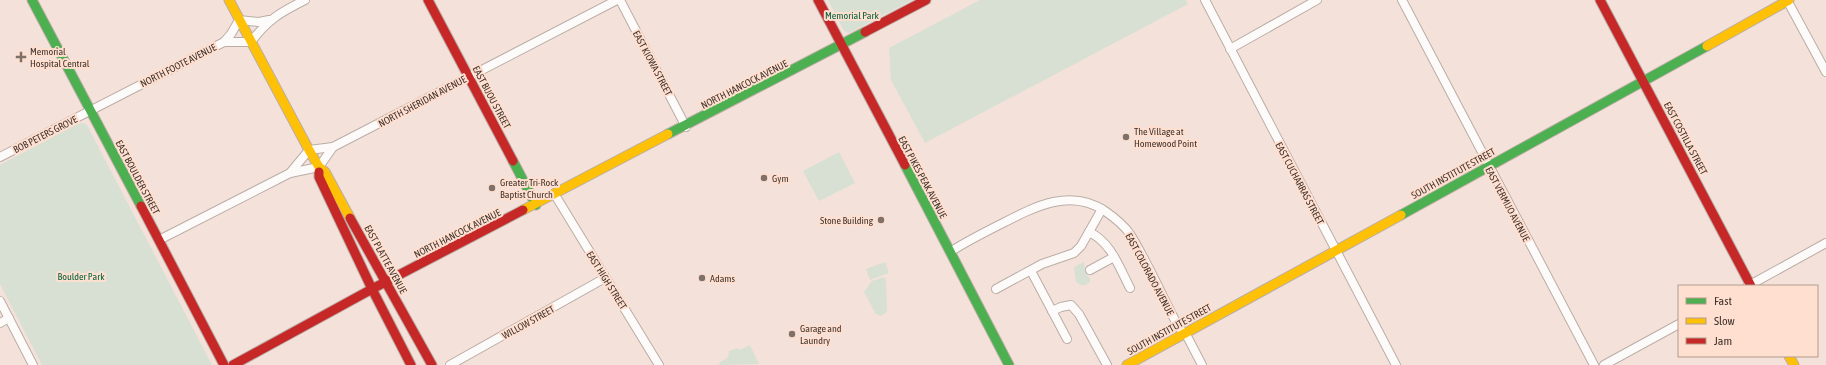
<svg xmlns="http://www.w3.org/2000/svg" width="1826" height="365" font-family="'Asap Condensed',sans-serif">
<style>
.green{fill:#d7e0d3}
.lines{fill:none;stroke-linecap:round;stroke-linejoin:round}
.street-casing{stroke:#baada6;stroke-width:10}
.fast-casing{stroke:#baada6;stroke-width:11}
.slow-casing{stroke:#baada6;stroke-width:11}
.jam-casing{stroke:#baada6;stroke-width:11}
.street{stroke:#fdfbf9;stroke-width:8}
.fast{stroke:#4caf50;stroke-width:9}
.slow{stroke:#ffc107;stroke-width:9}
.jam{stroke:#c62828;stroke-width:9}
.poi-dot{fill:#7f716a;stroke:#ffdfcf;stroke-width:1.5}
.labels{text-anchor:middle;stroke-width:4;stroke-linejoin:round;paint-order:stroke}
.park-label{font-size:10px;fill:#005f3c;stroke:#ffdfcf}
.poi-label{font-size:10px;fill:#40342e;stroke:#ffdfcf;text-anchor:start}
.street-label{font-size:10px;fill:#40342e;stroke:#ffdfcf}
</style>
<rect width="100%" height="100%" fill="#f4e2da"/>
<g class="green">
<polygon points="828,0 912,0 849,33 844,31"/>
<polygon points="980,0 1186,0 1188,4 925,143 891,80 889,48"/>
<polygon points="84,123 87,125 101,152 212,365 42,365 0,284 0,165 77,124"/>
<polygon points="839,152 855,183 819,201 803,171"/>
<polygon points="885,262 889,273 870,280 866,269"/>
<polygon points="1084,262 1085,271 1090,279 1090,282 1083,286 1076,282 1074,267"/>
<polygon points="884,277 886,280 887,312 881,316 876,314 864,292 872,281"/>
<polygon points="750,345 759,364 720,365 719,363 728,357 729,351 737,348 739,350"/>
</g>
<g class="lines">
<g class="street-casing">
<g id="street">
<polyline points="620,0 686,127"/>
<polyline points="1205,0 1396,365"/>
<polyline points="1402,0 1594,365"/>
<polyline points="1787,0 1826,72"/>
<polyline points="224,42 231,34 239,20 259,22 269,20"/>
<polyline points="1230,49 1317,0"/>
<path d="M0,157L224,42H251C267,20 281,12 305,0"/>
<polyline points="290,173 309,150 333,147 617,0"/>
<polyline points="555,195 659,365"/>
<path d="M1089,232C1111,242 1119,267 1130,288"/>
<polyline points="159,240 290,173 319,167 333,147"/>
<path d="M950,252C967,241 985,232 1003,223C1036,206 1071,188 1105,211C1115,218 1123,224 1130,234C1148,263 1162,296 1178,326L1188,338L1202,365"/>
<polyline points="1090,270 1114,257"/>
<polyline points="1031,271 1067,339"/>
<polyline points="1748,286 1826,243"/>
<polyline points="996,289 1042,264 1074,253 1081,246 1102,209"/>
<polyline points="0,301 33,365"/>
<polyline points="1052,311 1061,307 1071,305 1079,314 1107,365"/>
<polyline points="0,323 9,318"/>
<polyline points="450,365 605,278"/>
<polyline points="1604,365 1679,324"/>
</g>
</g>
<g class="fast-casing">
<g id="fast">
<polyline points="32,0 141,206"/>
<polyline points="668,134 865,32"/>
<polyline points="513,161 536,205"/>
<polyline points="905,165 1009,365"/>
<polyline points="1401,215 1707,46"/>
</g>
</g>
<g class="slow-casing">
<g id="slow">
<polyline points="229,0 309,150 319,167 325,172 350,218"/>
<polyline points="1707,46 1789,0"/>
<polyline points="523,210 668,134"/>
<polyline points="1789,356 1794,365"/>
<polyline points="1127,365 1401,215"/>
</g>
</g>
<g class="jam-casing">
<g id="jam">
<polyline points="428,0 513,161"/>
<polyline points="818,0 905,165"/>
<polyline points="1600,0 1751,286"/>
<polyline points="865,32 926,0"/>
<polyline points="319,172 319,177 372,289 411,365"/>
<polyline points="141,206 224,365"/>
<polyline points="350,218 432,365"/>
<polyline points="233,365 372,289 523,210"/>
</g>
</g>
<use href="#street" class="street"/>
<use href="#fast" class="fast"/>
<use href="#slow" class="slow"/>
<use href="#jam" class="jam"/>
</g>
<g class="poi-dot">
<path d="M19 51h4v4h4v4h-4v4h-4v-4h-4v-4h4z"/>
<circle cx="1126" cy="137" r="4"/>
<circle cx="764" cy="178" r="4"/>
<circle cx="492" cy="188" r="4"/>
<circle cx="881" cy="220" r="4"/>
<circle cx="702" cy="278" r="4"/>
<circle cx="792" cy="334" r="4"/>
</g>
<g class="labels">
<g class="park-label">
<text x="852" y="19">Memorial Park</text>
<text x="81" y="280">Boulder Park</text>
</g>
<g class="poi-label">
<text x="30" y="55">Memorial<tspan x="30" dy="12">Hospital Central</tspan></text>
<text x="1134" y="135">The Village at<tspan x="1134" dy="12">Homewood Point</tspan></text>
<text x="772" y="182">Gym</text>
<text x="500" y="186">Greater Tri-Rock<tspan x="500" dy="12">Baptist Church</tspan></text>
<text x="873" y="224" text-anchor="end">Stone Building</text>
<text x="710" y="282">Adams</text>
<text x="800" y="332">Garage and<tspan x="800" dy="12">Laundry</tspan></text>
</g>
<g class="street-label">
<text transform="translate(653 63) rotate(62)" y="4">EAST KIOWA STREET</text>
<text transform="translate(178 65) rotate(-27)" y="4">NORTH FOOTE AVENUE</text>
<text transform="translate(744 84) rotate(-27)" y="4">NORTH HANCOCK AVENUE</text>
<text transform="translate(492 97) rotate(62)" y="4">EAST BIJOU STREET</text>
<text transform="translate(422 101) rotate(-28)" y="4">NORTH SHERIDAN AVENUE</text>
<text transform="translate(45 134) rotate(-27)" y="4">BOB PETERS GROVE</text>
<text transform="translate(1686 138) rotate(62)" y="4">EAST COSTILLA STREET</text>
<text transform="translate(1453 173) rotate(-29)" y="4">SOUTH INSTITUTE STREET</text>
<text transform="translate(138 177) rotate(62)" y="4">EAST BOULDER STREET</text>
<text transform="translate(923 177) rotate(62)" y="4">EAST PIKES PEAK AVENUE</text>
<text transform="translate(1300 183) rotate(62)" y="4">EAST CUCHARRAS STREET</text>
<text transform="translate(1508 204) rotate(62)" y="4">EAST VERMIJO AVENUE</text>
<text transform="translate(457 233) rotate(-27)" y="4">NORTH HANCOCK AVENUE</text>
<text transform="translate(386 259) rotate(61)" y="4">EAST PLATTE AVENUE</text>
<text transform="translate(1150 274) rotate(62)" y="4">EAST COLORADO AVENUE</text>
<text transform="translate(607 280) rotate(58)" y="4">EAST HIGH STREET</text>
<text transform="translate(528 322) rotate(-29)" y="4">WILLOW STREET</text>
<text transform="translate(1169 329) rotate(-29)" y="4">SOUTH INSTITUTE STREET</text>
</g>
</g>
<rect x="1678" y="285" width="140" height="72" fill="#ffdfcf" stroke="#b39b8f"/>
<rect x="1686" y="298" width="20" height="6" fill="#4caf50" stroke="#b39b8f"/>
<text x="1714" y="305" font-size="12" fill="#40342e">Fast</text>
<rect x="1686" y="318" width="20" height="6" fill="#ffc107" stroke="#b39b8f"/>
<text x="1714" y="325" font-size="12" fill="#40342e">Slow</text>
<rect x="1686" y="338" width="20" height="6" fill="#c62828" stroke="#b39b8f"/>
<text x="1714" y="345" font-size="12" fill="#40342e">Jam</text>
</svg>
